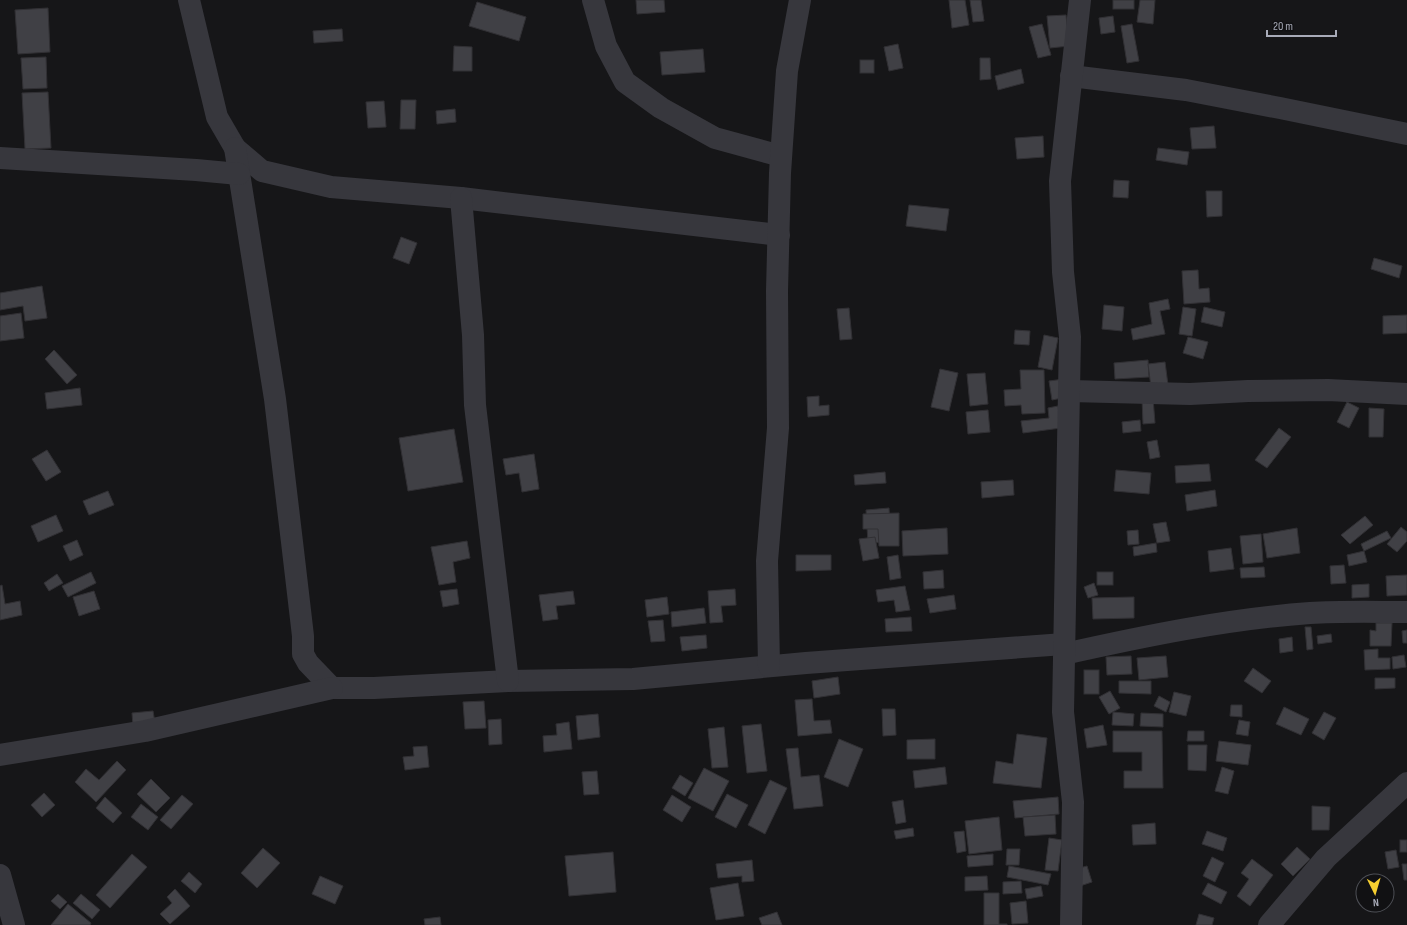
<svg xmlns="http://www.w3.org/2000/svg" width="1407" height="925" font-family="'Sofia Sans Condensed',sans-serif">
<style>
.building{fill:#404045;stroke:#313034}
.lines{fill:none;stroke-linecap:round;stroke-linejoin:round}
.street{stroke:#37373d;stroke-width:22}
</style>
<rect width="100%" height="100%" fill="#161618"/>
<g class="building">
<polygon points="636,0 664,0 665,12 637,14"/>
<polygon points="949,0 965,0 969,25 952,28"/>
<polygon points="970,0 981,0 984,21 973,22"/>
<rect x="1113" y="0" width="21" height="9"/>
<polygon points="1140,0 1155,0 1153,24 1137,22"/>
<polygon points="477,2 526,17 519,41 469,26"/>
<polygon points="48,8 50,52 18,54 15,10"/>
<polygon points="1066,15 1069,46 1050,48 1047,16"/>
<polygon points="1113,16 1115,32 1101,34 1099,18"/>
<polygon points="1042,24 1051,55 1038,58 1029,27"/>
<polygon points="1132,24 1139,61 1127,63 1121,26"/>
<polygon points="342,29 343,41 314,43 313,31"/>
<polygon points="898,44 903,68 889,71 884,47"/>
<polygon points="454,46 472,47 472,71 453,71"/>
<polygon points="703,49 705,72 662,75 660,52"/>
<polygon points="46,57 47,88 23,89 21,58"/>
<polygon points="980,58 990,58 991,79 980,80"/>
<rect x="860" y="60" width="14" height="13"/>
<polygon points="1021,69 1024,83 998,90 995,76"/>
<polygon points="48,92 51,148 25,149 22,93"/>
<polygon points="401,100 416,100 415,129 400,129"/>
<polygon points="384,101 386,127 368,128 366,102"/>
<polygon points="455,109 456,122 437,124 436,111"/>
<polygon points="1214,126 1216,148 1192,149 1190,128"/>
<polygon points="1043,136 1044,157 1017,159 1015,138"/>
<polygon points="1158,148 1189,152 1187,165 1156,160"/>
<polygon points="1114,180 1129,181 1128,198 1113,197"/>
<polygon points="1206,191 1222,191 1222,216 1207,217"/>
<polygon points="909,205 949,209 946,231 906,226"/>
<polygon points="401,237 417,243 409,264 393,258"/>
<polygon points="1374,258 1402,266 1399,278 1371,269"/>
<polygon points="1198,270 1199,289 1209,288 1210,302 1184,304 1182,271"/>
<polygon points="42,286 47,318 25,321 23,306 0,310 0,293"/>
<polygon points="1168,299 1170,309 1160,311 1165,334 1133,340 1131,329 1152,324 1149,303"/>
<polygon points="1104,305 1124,307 1122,331 1102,329"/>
<polygon points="1183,307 1196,309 1192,336 1179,334"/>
<polygon points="1204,307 1225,312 1222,327 1201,322"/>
<polygon points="849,308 852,339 840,340 837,309"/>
<polygon points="21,313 24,338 0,341 0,316"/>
<polygon points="1407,315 1407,333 1383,334 1383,316"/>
<polygon points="1015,330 1030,331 1029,345 1014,344"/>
<polygon points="1044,335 1058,338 1052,370 1038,367"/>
<polygon points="1188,337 1208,342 1203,359 1183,353"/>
<polygon points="54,350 77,375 67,384 45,359"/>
<polygon points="1148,360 1149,377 1115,379 1114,363"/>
<polygon points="1165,362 1168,385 1151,387 1148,364"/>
<polygon points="940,369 958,373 949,411 931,407"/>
<polygon points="1020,370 1044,370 1045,413 1022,414 1021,405 1005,406 1004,390 1021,389"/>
<polygon points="985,373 988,404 970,406 967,374"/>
<polygon points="1064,379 1067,397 1052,400 1049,381"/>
<polygon points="80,388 82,405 47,409 45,393"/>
<polygon points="819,396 819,406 829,405 829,415 808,417 807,397"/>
<polygon points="1142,398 1153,398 1155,423 1143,424"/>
<polygon points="1347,402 1359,408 1349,428 1337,422"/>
<polygon points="1058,406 1061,428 1023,433 1021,421 1049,418 1048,408"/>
<polygon points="1369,408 1384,409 1383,437 1369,437"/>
<polygon points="988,410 990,432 968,434 966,412"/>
<polygon points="1140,420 1141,431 1123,433 1122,422"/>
<polygon points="1279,428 1291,437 1267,468 1255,460"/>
<polygon points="454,429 463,482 408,491 399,438"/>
<polygon points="1157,440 1160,457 1150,459 1147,442"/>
<polygon points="47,450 61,472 46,481 32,459"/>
<polygon points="534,454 539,489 522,492 519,473 506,475 503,459"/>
<polygon points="1209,464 1211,481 1176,483 1175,466"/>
<polygon points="1116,470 1151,473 1149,494 1114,491"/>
<polygon points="885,472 886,483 855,485 854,475"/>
<polygon points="1013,480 1014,495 982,498 981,482"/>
<polygon points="1215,490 1217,506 1187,511 1185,495"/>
<polygon points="108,491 114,505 89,515 83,501"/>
<polygon points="889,508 891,542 868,543 866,510"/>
<polygon points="899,513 899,546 879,546 878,529 863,529 863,514"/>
<polygon points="56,515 63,531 38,542 31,526"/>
<polygon points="1365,516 1373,525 1350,544 1341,535"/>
<polygon points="1166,522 1170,541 1157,543 1153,524"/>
<polygon points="1401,527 1407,532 1407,541 1397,552 1387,544"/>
<polygon points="947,528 948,554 903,556 902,531"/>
<polygon points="1297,528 1300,553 1267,558 1263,534"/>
<polygon points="1138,530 1139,544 1128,545 1127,531"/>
<polygon points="1387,531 1391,538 1364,551 1361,544"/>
<polygon points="1261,534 1263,562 1243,564 1240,536"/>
<polygon points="875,537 879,558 863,561 859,539"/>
<polygon points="77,540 83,555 70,561 63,546"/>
<polygon points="467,541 470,558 453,562 456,582 439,585 431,547"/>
<polygon points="1156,543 1157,552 1134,556 1133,547"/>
<polygon points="1231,548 1234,569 1210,572 1208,551"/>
<polygon points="1364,551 1367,562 1349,566 1347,555"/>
<polygon points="796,555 831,555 831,570 796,571"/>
<polygon points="898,555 901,578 890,580 887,557"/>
<polygon points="1344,565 1346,583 1331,584 1330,566"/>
<polygon points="1264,567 1265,577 1241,578 1240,568"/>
<polygon points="943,570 944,588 924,589 923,572"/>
<polygon points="91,572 96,583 68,597 62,586"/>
<rect x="1097" y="572" width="16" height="13"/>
<polygon points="57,574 63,583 49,591 44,583"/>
<polygon points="1407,575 1407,595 1387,596 1386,576"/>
<polygon points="1094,583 1098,595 1088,598 1084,587"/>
<polygon points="1369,584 1369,597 1352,598 1352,585"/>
<polygon points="2,585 5,604 20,601 22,615 0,620 0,586"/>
<polygon points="905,586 910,610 896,612 894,600 878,602 876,590"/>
<polygon points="457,589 459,604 443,607 440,591"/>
<polygon points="735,589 736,605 721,606 723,622 710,623 708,591"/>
<polygon points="94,591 100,609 79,616 73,597"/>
<polygon points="573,591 575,604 556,606 558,619 543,621 539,595"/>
<polygon points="954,595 956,609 930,613 927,599"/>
<polygon points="667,597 669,614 647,617 645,600"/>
<polygon points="1134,597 1134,618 1093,619 1092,598"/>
<polygon points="704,608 706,623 672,627 671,612"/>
<polygon points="911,617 912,631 886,632 885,619"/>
<polygon points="663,620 665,641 651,642 648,621"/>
<polygon points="1376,623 1392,623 1391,646 1370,646 1370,630 1376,631"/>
<polygon points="1305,627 1311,627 1313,649 1307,650"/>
<polygon points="1407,630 1407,643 1403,643 1402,631"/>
<polygon points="1331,634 1332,642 1318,644 1317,636"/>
<polygon points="706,635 707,648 682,651 680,637"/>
<polygon points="1292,637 1293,651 1280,653 1279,639"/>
<polygon points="1378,649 1378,658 1390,658 1390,669 1365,670 1364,650"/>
<polygon points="1404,655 1406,667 1393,669 1392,657"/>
<polygon points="1131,656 1132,674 1107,675 1106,657"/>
<polygon points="1166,656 1168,677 1139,680 1137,658"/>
<polygon points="1253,668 1271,681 1262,693 1244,681"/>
<rect x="1084" y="670" width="15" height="24"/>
<polygon points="838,677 840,694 814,698 812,681"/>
<polygon points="1375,678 1395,678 1395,688 1375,689"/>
<polygon points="1119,681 1151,681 1151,694 1119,693"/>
<polygon points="1110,691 1120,708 1109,714 1099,697"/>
<polygon points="1174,692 1191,696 1186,716 1169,712"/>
<polygon points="1159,696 1170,702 1166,712 1154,706"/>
<polygon points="812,699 814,721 830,720 832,733 798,736 795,700"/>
<polygon points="484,701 486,728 465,729 463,702"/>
<polygon points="1231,705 1242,705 1242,717 1230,716"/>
<polygon points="1284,707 1309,719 1301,735 1276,724"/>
<polygon points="882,709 895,709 896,735 883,736"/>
<polygon points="153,711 155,723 133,726 132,713"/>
<polygon points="1113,712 1134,714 1133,726 1112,725"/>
<polygon points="1324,712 1336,718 1324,740 1312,733"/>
<polygon points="1141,713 1163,714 1163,727 1140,726"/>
<polygon points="598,714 600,737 578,740 576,716"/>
<polygon points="501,719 502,744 489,745 488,720"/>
<polygon points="1239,720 1250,722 1248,736 1236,734"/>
<polygon points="569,722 572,749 544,752 543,736 557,735 556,724"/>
<polygon points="761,724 767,771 747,773 742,726"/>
<polygon points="1103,725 1107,745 1087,748 1084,729"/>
<polygon points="724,727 728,767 712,768 708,729"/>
<polygon points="1113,731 1162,731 1163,788 1124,788 1124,771 1142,771 1142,752 1113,752"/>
<polygon points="1188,731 1204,731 1204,741 1187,741"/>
<polygon points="1017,734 1047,738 1041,788 993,783 996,761 1013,764"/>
<polygon points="839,739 863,749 848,787 824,777"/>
<polygon points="935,739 935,759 907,759 907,740"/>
<polygon points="1219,741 1251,745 1248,765 1216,761"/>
<polygon points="1188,745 1207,745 1206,771 1188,770"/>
<polygon points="427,746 429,767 405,770 403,757 414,756 413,747"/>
<polygon points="798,748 801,777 819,775 823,806 794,809 786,749"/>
<polygon points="117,761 126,770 96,802 75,782 86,769 99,780"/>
<polygon points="945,767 947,784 915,788 913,771"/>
<polygon points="1222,767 1234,771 1228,794 1215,791"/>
<polygon points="704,768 729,781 713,811 688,798"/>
<polygon points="597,771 599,794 584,795 582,772"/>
<polygon points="680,775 693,783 685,796 672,788"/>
<polygon points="151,779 170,798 156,812 137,794"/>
<polygon points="770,780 787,788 765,834 748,825"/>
<polygon points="44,793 55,805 42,817 31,805"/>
<polygon points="727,794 748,805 736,828 715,817"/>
<polygon points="182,795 193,804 171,829 160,820"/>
<polygon points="672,795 691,807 682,822 663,810"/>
<polygon points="105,797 122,813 113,823 96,808"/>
<polygon points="1058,797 1059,814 1015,818 1013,801"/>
<polygon points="903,800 906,822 896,824 892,802"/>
<polygon points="141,804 158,817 148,830 131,817"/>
<polygon points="1312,806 1330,807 1329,830 1312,830"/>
<polygon points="1055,815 1056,834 1025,836 1023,817"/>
<polygon points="999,817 1002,850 969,854 965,821"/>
<polygon points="1155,823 1156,844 1133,845 1132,825"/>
<polygon points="913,828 914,836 896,839 894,831"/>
<polygon points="964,831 966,851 957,853 954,832"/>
<polygon points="1207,831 1227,838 1223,851 1202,844"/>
<polygon points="1049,838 1062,840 1058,871 1045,870"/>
<rect x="1400" y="840" width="7" height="12"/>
<polygon points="1297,847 1310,859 1293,876 1281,864"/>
<polygon points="263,848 280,863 257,888 241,873"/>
<polygon points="1007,849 1020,849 1019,865 1006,865"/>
<polygon points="1396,850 1399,867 1388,869 1385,852"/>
<polygon points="613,852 616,892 569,896 565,856"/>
<polygon points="132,854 147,867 110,908 96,895"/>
<polygon points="993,854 993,865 968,867 967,856"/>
<polygon points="1212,857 1224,863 1215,882 1203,876"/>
<polygon points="1252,859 1273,875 1250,906 1237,896 1249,879 1241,873"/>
<polygon points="752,860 754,881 742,882 742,876 718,878 716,864"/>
<polygon points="1402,864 1407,864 1407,880 1404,880"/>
<polygon points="1009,866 1051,874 1048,885 1007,877"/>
<polygon points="1087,866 1092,882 1077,887 1072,870"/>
<polygon points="189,872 202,884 195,893 181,881"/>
<polygon points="320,876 343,886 335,904 312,894"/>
<polygon points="987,876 988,890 965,891 965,877"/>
<polygon points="1021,881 1022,893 1003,894 1003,882"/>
<polygon points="738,883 744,916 716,920 710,888"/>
<polygon points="1208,883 1227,892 1221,904 1202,894"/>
<polygon points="1041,886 1043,896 1027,899 1025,889"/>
<polygon points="175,889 190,906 170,924 160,914 172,903 167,897"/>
<polygon points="984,893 999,893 999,924 1007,924 1007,925 984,925"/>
<polygon points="58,894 67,902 60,909 51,901"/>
<polygon points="81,894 100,910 92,919 73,903"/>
<polygon points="1026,901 1028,923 1012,924 1010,903"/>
<polygon points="68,904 91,923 90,925 51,925"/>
<polygon points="777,912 782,925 762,925 759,918"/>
<polygon points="1199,914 1214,918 1212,925 1196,925"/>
<polygon points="440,917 441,925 425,925 424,919"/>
</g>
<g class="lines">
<g class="street">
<polyline points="189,0 217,117 235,148 262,171 331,187 461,198 779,235"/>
<polyline points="593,0 606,46 625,82 661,108 715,138 781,156"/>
<polyline points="1071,76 1186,90 1280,108 1407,134"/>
<polyline points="235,148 275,399 292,542 303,636 303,654 308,663 332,688 374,688 508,681 633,679 806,663 1064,644"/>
<polyline points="0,158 196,170 239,174"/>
<polyline points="461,198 473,335 475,405 508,681"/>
<polyline points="1070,391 1190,394 1248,391 1328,390 1407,394"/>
<path d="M1064,654C1145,636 1227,619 1310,613C1342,611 1375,612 1407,612"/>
<polyline points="769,666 767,561 778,428 777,291 780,173 787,71 800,0"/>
<polyline points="0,755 145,731 332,688"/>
<polyline points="0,875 14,925"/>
<polyline points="1071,925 1073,802 1063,712 1070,337 1063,272 1060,181 1080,0"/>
<polyline points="1269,925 1326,858 1407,783"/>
</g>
</g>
<g transform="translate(1375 893) rotate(175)"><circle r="19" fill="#111113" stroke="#4d4f55"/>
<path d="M0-3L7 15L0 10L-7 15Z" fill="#f6cf30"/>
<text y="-6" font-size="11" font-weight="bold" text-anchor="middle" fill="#a8abb8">N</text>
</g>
<path d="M1267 30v6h69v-6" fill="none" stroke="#a8abb8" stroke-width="2"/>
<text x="1273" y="30" font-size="12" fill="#a8abb8" stroke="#111113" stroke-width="3" paint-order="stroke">20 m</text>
</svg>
